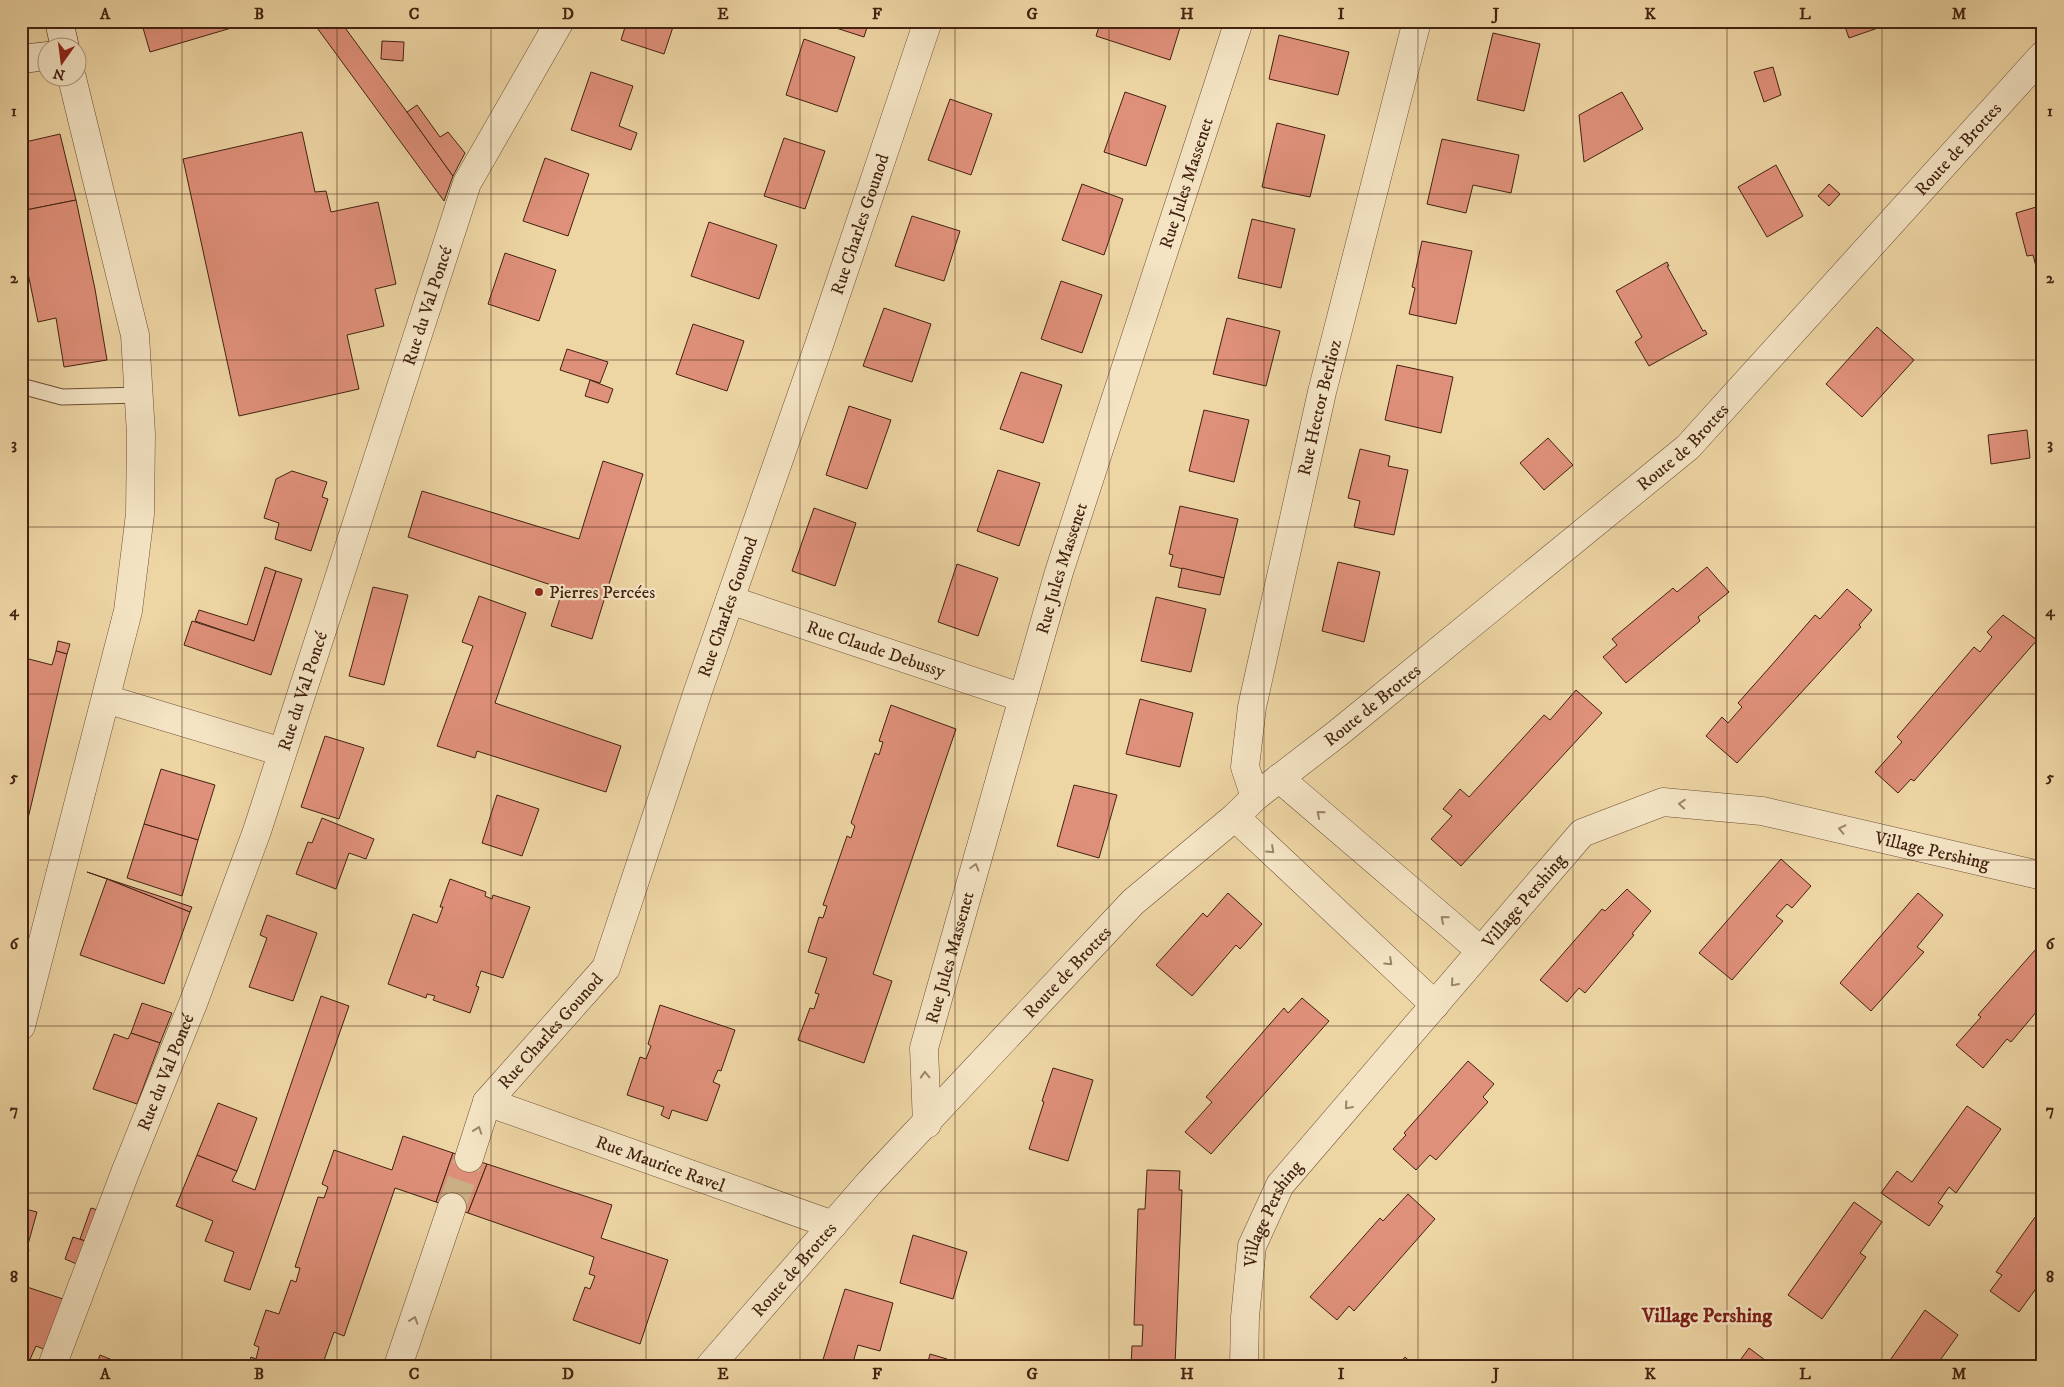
<svg xmlns="http://www.w3.org/2000/svg" width="2064" height="1387" font-family="'IM FELL DW Pica',serif">
<style>
.building{fill:#df907a;stroke:#422211}
.lines{fill:none;stroke-linecap:round;stroke-linejoin:round}
.minor-tunnel{stroke:#ccb187;stroke-width:28;stroke-dasharray:28 14;stroke-linecap:butt}
.service-casing{stroke:#6d4f36;stroke-width:17}
.minor-casing{stroke:#6d4f36;stroke-width:29}
.tertiary-casing{stroke:#6d4f36;stroke-width:29}
.secondary-casing{stroke:#422211;stroke-width:29}
.service{stroke:#f4e4c4;stroke-width:15}
.minor{stroke:#f4e4c4;stroke-width:28}
.tertiary{stroke:#f4e4c4;stroke-width:28}
.secondary{stroke:#f4e4c4;stroke-width:28}
.oneway{stroke:#9b836a}
.grid{fill:none;stroke:#422211;stroke-width:1;stroke-opacity:0.55}
.poi-dot{fill:#8f2418;stroke:#f4e4c4;stroke-width:2}
.labels{text-anchor:middle;stroke-width:4.5;stroke-linejoin:round;paint-order:stroke}
.street-label{font-size:18px;fill:#422211;stroke:#f4e4c4}
.poi-label{font-size:18px;fill:#422211;stroke:#f4e4c4;text-anchor:start}
.quarter-label{font-size:20px;font-weight:bold;fill:#7a1f14;stroke:#f4e4c4}
.neatline{fill:none;stroke:#422211;stroke-width:2}
.grid-label{font-size:16px;text-anchor:middle;font-weight:bold;fill:#422211}
</style>
<rect width="100%" height="100%" fill="#eed5a4"/>
<filter id="stains"><feTurbulence type="fractalNoise" baseFrequency=".004" numOctaves="4"/><feColorMatrix values="0 0 0 0 .2 0 0 0 0 .09 0 0 0 0 .02 0 0 0 .5 -.17"/></filter>
<radialGradient id="worn" r=".72"><stop offset=".6" stop-color="#630" stop-opacity="0"/><stop offset="1" stop-color="#630" stop-opacity=".3"/></radialGradient>
<g class="building">
<polygon points="141,21 255,21 150,52"/>
<polygon points="312,21 340,21 407,112 453,176 444,201"/>
<polygon points="627,21 675,21 664,54 621,40"/>
<polygon points="834,21 869,21 864,37 833,27"/>
<polygon points="1101,21 1182,21 1170,60 1096,36"/>
<polygon points="1843,21 1898,21 1849,38"/>
<polygon points="1493,33 1540,44 1524,111 1477,100"/>
<polygon points="1279,35 1349,52 1338,95 1269,79"/>
<polygon points="804,39 855,57 837,112 786,95"/>
<polygon points="382,41 404,42 403,61 381,59"/>
<polygon points="1773,67 1781,95 1764,102 1754,72"/>
<polygon points="591,72 633,86 619,126 637,133 631,150 571,130"/>
<polygon points="1125,92 1166,106 1146,166 1104,152"/>
<polygon points="1622,92 1643,129 1584,162 1579,115"/>
<polygon points="950,99 992,114 971,175 928,160"/>
<polygon points="417,105 440,137 448,132 465,153 453,176 407,112"/>
<polygon points="1277,123 1325,135 1310,197 1262,187"/>
<polygon points="302,132 315,192 326,191 331,212 378,202 396,284 375,289 384,326 347,335 359,389 239,416 183,159"/>
<polygon points="60,134 76,200 21,211 21,143"/>
<polygon points="784,138 825,151 805,209 764,196"/>
<polygon points="1442,139 1519,155 1511,193 1473,185 1466,213 1427,204"/>
<polygon points="545,158 589,174 568,236 523,221"/>
<polygon points="1776,165 1803,216 1767,237 1738,187"/>
<polygon points="1082,184 1123,199 1104,255 1062,240"/>
<polygon points="1829,184 1840,194 1829,206 1818,196"/>
<polygon points="76,200 95,289 107,360 64,367 56,318 38,322 21,239 21,211"/>
<polygon points="2043,205 2043,272 2038,274 2033,255 2027,256 2016,213"/>
<polygon points="912,216 960,231 944,281 895,266"/>
<polygon points="1252,219 1295,229 1281,288 1238,278"/>
<polygon points="709,222 777,245 759,299 691,276"/>
<polygon points="1422,241 1472,251 1456,324 1409,314 1415,288 1412,287"/>
<polygon points="505,253 556,270 539,321 488,304"/>
<polygon points="1667,262 1669,266 1667,266 1703,331 1705,330 1707,334 1649,366 1635,342 1642,337 1616,291"/>
<polygon points="1061,281 1102,295 1082,353 1041,339"/>
<polygon points="884,308 931,324 912,382 863,366"/>
<polygon points="1227,318 1280,331 1266,386 1213,374"/>
<polygon points="693,324 744,341 727,391 676,374"/>
<polygon points="1877,327 1914,360 1862,417 1826,384"/>
<polygon points="567,349 608,362 600,383 560,370"/>
<polygon points="1397,365 1453,377 1441,433 1385,420"/>
<polygon points="1021,372 1062,385 1043,443 1000,429"/>
<polygon points="590,380 613,389 608,403 585,396"/>
<polygon points="849,406 891,420 867,489 826,475"/>
<polygon points="1204,410 1249,420 1234,482 1189,471"/>
<polygon points="2027,430 2030,458 1991,464 1988,435"/>
<polygon points="1548,438 1573,465 1544,490 1520,463"/>
<polygon points="1360,449 1390,456 1388,466 1408,470 1394,535 1354,527 1360,501 1348,498"/>
<polygon points="603,461 643,474 592,639 551,626 563,589 408,537 422,491 579,539"/>
<polygon points="998,470 1040,483 1019,546 977,531"/>
<polygon points="292,471 327,482 322,497 328,499 311,551 275,539 279,523 264,518 276,479"/>
<polygon points="1180,506 1238,519 1224,578 1170,566 1173,555 1169,554"/>
<polygon points="814,508 856,523 835,586 792,571"/>
<polygon points="1338,562 1380,572 1364,642 1322,631"/>
<polygon points="957,564 998,578 978,636 938,622"/>
<polygon points="265,567 276,571 254,641 195,621 199,610 247,625"/>
<polygon points="1707,567 1729,592 1698,617 1700,621 1626,683 1603,657 1617,645 1612,639 1673,588 1677,592"/>
<polygon points="1182,568 1224,578 1220,595 1178,587"/>
<polygon points="276,571 302,579 271,675 184,645 192,621 254,641"/>
<polygon points="373,587 408,595 384,685 349,676"/>
<polygon points="1847,589 1872,610 1859,625 1861,627 1737,763 1706,736 1722,717 1728,723 1742,707 1738,703 1777,659 1815,615 1820,619"/>
<polygon points="479,596 526,613 495,703 621,746 606,792 477,751 475,758 437,746 473,646 462,642"/>
<polygon points="1156,597 1206,609 1191,672 1141,661"/>
<polygon points="2003,615 2037,640 1914,781 1911,779 1898,793 1875,772 1902,742 1897,737 1974,647 1980,652 1992,637 1987,632"/>
<polygon points="58,641 70,644 67,654 56,651"/>
<polygon points="56,651 67,654 21,848 21,657 52,665"/>
<polygon points="1576,690 1602,713 1461,866 1431,839 1452,816 1443,809 1460,789 1469,797 1544,715 1550,720"/>
<polygon points="1140,699 1193,713 1180,767 1126,754"/>
<polygon points="891,705 956,729 873,974 892,981 864,1063 798,1040 810,1008 814,1009 819,994 815,993 827,958 808,952 819,917 823,918 827,906 823,905 847,836 851,838 855,826 851,823 875,753 879,755 883,742 879,741"/>
<polygon points="325,736 364,748 339,819 301,807"/>
<polygon points="161,769 215,785 198,840 144,824"/>
<polygon points="1074,785 1117,795 1099,858 1057,846"/>
<polygon points="497,795 539,809 522,856 482,843"/>
<polygon points="2043,797 2043,812 2035,805"/>
<polygon points="322,818 374,839 366,859 349,853 336,889 296,874 308,842 312,843"/>
<polygon points="144,824 198,840 182,896 127,878"/>
<polygon points="1781,859 1811,886 1792,908 1787,904 1776,916 1783,921 1732,980 1699,953"/>
<polygon points="87,872 192,907 190,912 107,879"/>
<polygon points="107,879 190,912 164,984 80,955"/>
<polygon points="450,879 486,892 485,896 492,899 493,895 530,907 503,978 481,971 476,986 479,987 470,1013 433,1000 435,996 427,994 426,998 388,984 413,914 437,923 443,907 440,907"/>
<polygon points="1627,889 1651,911 1632,934 1634,935 1585,993 1579,988 1567,1002 1540,980 1602,909 1605,911"/>
<polygon points="1228,893 1262,924 1240,949 1236,945 1192,996 1156,965 1203,913 1207,917"/>
<polygon points="1918,893 1943,915 1917,947 1924,952 1871,1011 1840,983"/>
<polygon points="267,915 317,933 293,1001 249,987 267,938 260,935"/>
<polygon points="2043,941 2043,1004 2011,1042 2007,1039 1983,1068 1956,1045 1981,1017 1978,1015"/>
<polygon points="321,996 349,1006 250,1290 224,1281 234,1252 205,1241 213,1221 176,1206 197,1155 237,1171 232,1181 255,1190"/>
<polygon points="1302,998 1329,1021 1211,1154 1185,1132 1212,1102 1206,1097 1284,1008 1288,1013"/>
<polygon points="142,1003 172,1013 160,1043 131,1033"/>
<polygon points="660,1005 735,1030 721,1071 718,1070 713,1082 720,1085 707,1121 672,1110 669,1119 661,1115 664,1107 627,1095 640,1057 646,1059 651,1046 648,1044"/>
<polygon points="131,1033 160,1043 137,1104 93,1089 114,1034 128,1039"/>
<polygon points="1468,1061 1494,1084 1483,1097 1488,1102 1436,1160 1430,1155 1416,1170 1393,1149 1406,1135 1404,1133"/>
<polygon points="1053,1068 1093,1080 1068,1161 1029,1149 1044,1102 1042,1101"/>
<polygon points="218,1103 257,1118 237,1171 197,1155"/>
<polygon points="1967,1106 2001,1129 1956,1193 1949,1187 1938,1203 1943,1206 1929,1226 1881,1193 1897,1171 1912,1182"/>
<polygon points="403,1136 453,1153 436,1202 395,1188 344,1336 334,1332 322,1366 248,1366 251,1357 256,1359 259,1347 254,1345 266,1310 279,1314 291,1280 296,1282 300,1268 295,1267 318,1197 324,1198 328,1187 322,1184 334,1150 392,1170"/>
<polygon points="453,1153 487,1164 468,1213 436,1202"/>
<polygon points="487,1164 612,1205 601,1238 668,1260 640,1344 573,1320 585,1287 590,1289 595,1276 589,1274 594,1257 468,1213"/>
<polygon points="1147,1170 1180,1171 1179,1190 1182,1190 1175,1366 1131,1366 1132,1346 1142,1346 1143,1325 1134,1325 1138,1209 1145,1209"/>
<polygon points="1408,1194 1435,1219 1354,1311 1349,1306 1337,1320 1310,1297 1380,1218 1383,1221"/>
<polygon points="1854,1202 1882,1222 1860,1253 1866,1257 1822,1319 1788,1295"/>
<polygon points="2043,1206 2043,1279 2019,1312 1990,1291 2002,1275 1996,1272"/>
<polygon points="21,1208 37,1212 27,1248 29,1250 21,1272"/>
<polygon points="91,1208 101,1211 88,1242 80,1239"/>
<polygon points="913,1235 967,1252 953,1299 900,1283"/>
<polygon points="73,1237 88,1242 79,1265 65,1259"/>
<polygon points="21,1285 66,1300 46,1350 36,1346 27,1366 21,1364"/>
<polygon points="845,1289 893,1303 880,1351 858,1345 852,1366 821,1366"/>
<polygon points="1925,1310 1958,1335 1936,1366 1886,1366"/>
<polygon points="1749,1348 1773,1366 1736,1366"/>
<polygon points="930,1354 947,1359 945,1366 927,1366"/>
<polygon points="100,1355 127,1366 96,1366"/>
<polygon points="1405,1357 1415,1366 1397,1366"/>
</g>
<g class="lines">
<polyline class="minor-tunnel" points="452,1207 469,1158"/>
<g class="service-casing">
<polyline id="service" points="21,386 62,397 139,395"/>
</g>
<g class="minor-casing">
<g id="minor">
<path id="s1" d="M730,600L1023,698"/>
<polyline points="106,699 282,752"/>
<polyline points="1279,778 1481,951"/>
<path id="s2" d="M1255,797L1245,767L1252,707L1322,392L1417,21"/>
<polyline points="1235,817 1435,1005"/>
<path id="s3" d="M487,1102L833,1225"/>
<path id="s4" d="M927,1124L924,1048L1023,698L1059,572L1239,21"/>
<path id="s5" d="M469,1158L487,1102L606,968L698,691L819,345L928,21"/>
<path id="s6" d="M52,1366L125,1173L194,1001L257,831L467,183L560,21"/>
<polyline points="398,1366 452,1207"/>
<path id="s7" d="M1244,1366L1245,1317L1252,1246L1280,1185L1582,833L1663,802L1762,811L2043,876"/>
</g>
</g>
<g class="tertiary-casing">
<g id="tertiary">
<polyline points="21,1026 128,611 140,514 141,434 135,335 72,78"/>
<path id="s8" d="M710,1366L870,1182L1133,902L1235,817L1255,797L1338,733L1688,447L2043,55"/>
</g>
</g>
<g class="secondary-casing">
<g id="secondary">
<polyline points="59,21 65,48"/>
<polyline points="21,59 48,56"/>
</g>
</g>
<use href="#service" class="service"/>
<use href="#minor" class="minor"/>
<use href="#tertiary" class="tertiary"/>
<use href="#secondary" class="secondary"/>
</g>
<defs><path id="oneway-chevron" d="M-2-3.5L2.5 0L-2 3.5" fill="none" stroke-width="1.6" stroke-linecap="round" stroke-linejoin="round" transform="scale(1.25)"/></defs>
<g class="oneway">
<use href="#oneway-chevron" transform="translate(1682 804) rotate(-175)"/>
<use href="#oneway-chevron" transform="translate(1320 814) rotate(-140)"/>
<use href="#oneway-chevron" transform="translate(1842 829) rotate(-167)"/>
<use href="#oneway-chevron" transform="translate(1271 850) rotate(43)"/>
<use href="#oneway-chevron" transform="translate(975 867) rotate(-74)"/>
<use href="#oneway-chevron" transform="translate(1444 919) rotate(-140)"/>
<use href="#oneway-chevron" transform="translate(1389 962) rotate(43)"/>
<use href="#oneway-chevron" transform="translate(1454 983) rotate(131)"/>
<use href="#oneway-chevron" transform="translate(925 1075) rotate(-92)"/>
<use href="#oneway-chevron" transform="translate(1348 1106) rotate(131)"/>
<use href="#oneway-chevron" transform="translate(478 1130) rotate(-71)"/>
<use href="#oneway-chevron" transform="translate(414 1320) rotate(-71)"/>
</g>
<path class="grid" d="M182,21V1366M337,21V1366M491,21V1366M646,21V1366M800,21V1366M955,21V1366M1109,21V1366M1264,21V1366M1418,21V1366M1573,21V1366M1727,21V1366M1882,21V1366M21,194H2043M21,360H2043M21,527H2043M21,694H2043M21,860H2043M21,1026H2043M21,1193H2043"/>
<circle class="poi-dot" cx="539" cy="592" r="5"/>
<g class="labels">
<g class="street-label">
<text dy="6" stroke="none"><textPath href="#s8" startOffset="1748">Route de Brottes</textPath></text>
<text dy="6" stroke="none"><textPath href="#s4" startOffset="980">Rue Jules Massenet</textPath></text>
<text dy="6" stroke="none"><textPath href="#s5" startOffset="1024">Rue Charles Gounod</textPath></text>
<text dy="6" stroke="none"><textPath href="#s6" startOffset="1125">Rue du Val Poncé</textPath></text>
<text dy="6" stroke="none"><textPath href="#s2" startOffset="399">Rue Hector Berlioz</textPath></text>
<text dy="6" stroke="none"><textPath href="#s8" startOffset="1342">Route de Brottes</textPath></text>
<text dy="6" stroke="none"><textPath href="#s4" startOffset="575">Rue Jules Massenet</textPath></text>
<text dy="6" stroke="none"><textPath href="#s5" startOffset="619">Rue Charles Gounod</textPath></text>
<text dy="6" stroke="none"><textPath href="#s1" startOffset="154">Rue Claude Debussy</textPath></text>
<text dy="6" stroke="none"><textPath href="#s6" startOffset="720">Rue du Val Poncé</textPath></text>
<text dy="6" stroke="none"><textPath href="#s8" startOffset="938">Route de Brottes</textPath></text>
<text dy="6" stroke="none"><textPath href="#s7" startOffset="1012">Village Pershing</textPath></text>
<text dy="6" stroke="none"><textPath href="#s7" startOffset="562">Village Pershing</textPath></text>
<text dy="6" stroke="none"><textPath href="#s4" startOffset="170">Rue Jules Massenet</textPath></text>
<text dy="6" stroke="none"><textPath href="#s8" startOffset="532">Route de Brottes</textPath></text>
<text dy="6" stroke="none"><textPath href="#s5" startOffset="154">Rue Charles Gounod</textPath></text>
<text dy="6" stroke="none"><textPath href="#s6" startOffset="315">Rue du Val Poncé</textPath></text>
<text dy="6" stroke="none"><textPath href="#s3" startOffset="184">Rue Maurice Ravel</textPath></text>
<text dy="6" stroke="none"><textPath href="#s7" startOffset="158">Village Pershing</textPath></text>
<text dy="6" stroke="none"><textPath href="#s8" startOffset="128">Route de Brottes</textPath></text>
</g>
<g class="poi-label">
<text x="549" y="598">Pierres Percées</text>
</g>
<g class="quarter-label">
<text x="1707" y="1322">Village Pershing</text>
</g>
</g>
<rect width="2064" height="1387" fill="none" stroke="#eed5a4" stroke-width="55"/>
<g transform="translate(62 62) rotate(194)"><circle r="24" fill="#f4e4c4" stroke="#ad967c"/>
<path d="M0-4L9 19L0 12L-9 19Z" fill="#8f2418"/>
<text y="-8" font-size="14" font-weight="bold" text-anchor="middle" fill="#422211">N</text>
</g>
<rect x="28" y="28" width="2008" height="1332" class="neatline"/>
<g class="grid-label">
<text x="105" y="19">A</text>
<text x="259" y="19">B</text>
<text x="414" y="19">C</text>
<text x="568" y="19">D</text>
<text x="723" y="19">E</text>
<text x="877" y="19">F</text>
<text x="1032" y="19">G</text>
<text x="1187" y="19">H</text>
<text x="1341" y="19">I</text>
<text x="1496" y="19">J</text>
<text x="1650" y="19">K</text>
<text x="1805" y="19">L</text>
<text x="1959" y="19">M</text>
<text x="14" y="116">1</text>
<text x="2050" y="116">1</text>
<text x="14" y="283">2</text>
<text x="2050" y="283">2</text>
<text x="14" y="449">3</text>
<text x="2050" y="449">3</text>
<text x="14" y="616">4</text>
<text x="2050" y="616">4</text>
<text x="14" y="782">5</text>
<text x="2050" y="782">5</text>
<text x="14" y="949">6</text>
<text x="2050" y="949">6</text>
<text x="14" y="1115">7</text>
<text x="2050" y="1115">7</text>
<text x="14" y="1282">8</text>
<text x="2050" y="1282">8</text>
<text x="105" y="1379">A</text>
<text x="259" y="1379">B</text>
<text x="414" y="1379">C</text>
<text x="568" y="1379">D</text>
<text x="723" y="1379">E</text>
<text x="877" y="1379">F</text>
<text x="1032" y="1379">G</text>
<text x="1187" y="1379">H</text>
<text x="1341" y="1379">I</text>
<text x="1496" y="1379">J</text>
<text x="1650" y="1379">K</text>
<text x="1805" y="1379">L</text>
<text x="1959" y="1379">M</text>
</g>
<rect width="100%" height="100%" filter="url(#stains)"/>
<rect width="100%" height="100%" fill="url(#worn)"/>
</svg>
